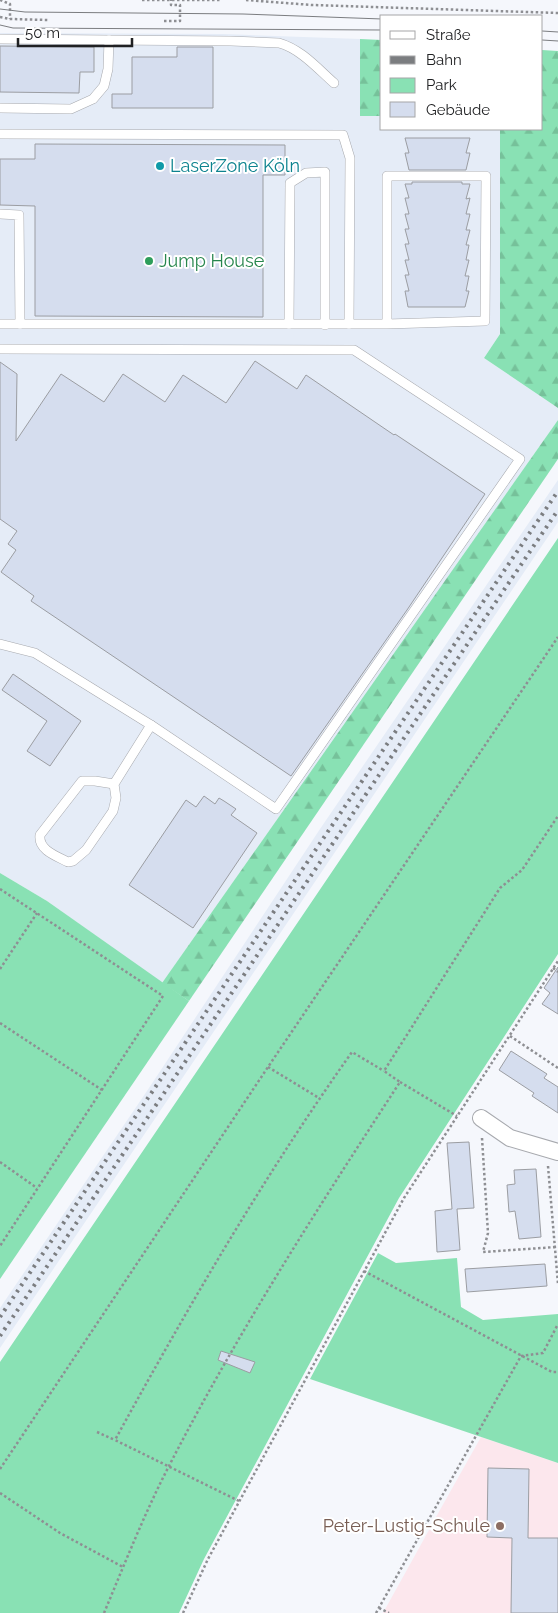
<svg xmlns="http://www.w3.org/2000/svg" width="558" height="1613" font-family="Raleway,sans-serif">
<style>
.built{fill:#e5ecf7}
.education{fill:#fce7ed}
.green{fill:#89e1b4}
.forest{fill:url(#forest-firs)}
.building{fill:#d5ddee;stroke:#9b9da2}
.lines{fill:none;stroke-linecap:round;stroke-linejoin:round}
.lane-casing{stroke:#a7a9ae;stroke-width:10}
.street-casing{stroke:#a7a9ae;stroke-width:18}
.path{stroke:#8e8f93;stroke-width:2.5;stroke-dasharray:2.5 2.5;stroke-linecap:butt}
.lane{stroke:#fff;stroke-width:9}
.street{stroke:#fff;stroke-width:16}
.tram{stroke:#7b7d80;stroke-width:1}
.rail{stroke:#7b7d80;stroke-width:4;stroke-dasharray:2.5 5;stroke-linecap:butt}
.culture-dot{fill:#0f9aa8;stroke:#fff;stroke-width:2}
.leisure-dot{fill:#2e9e5b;stroke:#fff;stroke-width:2}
.education-dot{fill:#8d6e63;stroke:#fff;stroke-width:2}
.labels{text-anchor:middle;stroke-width:4;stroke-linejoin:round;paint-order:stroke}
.culture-label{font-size:18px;fill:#0d838f;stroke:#fff;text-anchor:start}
.leisure-label{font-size:18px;fill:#27864d;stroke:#fff;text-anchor:start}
.education-label{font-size:18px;fill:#785e54;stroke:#fff;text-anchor:end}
</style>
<defs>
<pattern id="forest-firs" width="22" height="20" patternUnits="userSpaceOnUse" patternTransform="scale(1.25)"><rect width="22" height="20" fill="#89e1b4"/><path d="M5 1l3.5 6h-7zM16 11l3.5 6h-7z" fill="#76c19a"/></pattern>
</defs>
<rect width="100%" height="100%" fill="#f5f7fc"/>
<g class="built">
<polygon points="0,33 223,34 360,39 360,116 382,116 382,129 500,129 500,334 484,358 558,408 558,420 162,983 47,901 0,873"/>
<polygon points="558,480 558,522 0,1348 0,1308 149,1088 320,829"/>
</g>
<polygon class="education" points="481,1437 558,1463 558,1613 383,1613 429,1530 438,1531 443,1522 436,1517"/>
<g class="green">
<polygon points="558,538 558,954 399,1198 204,1559 179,1613 0,1613 0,1362"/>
<polygon points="0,873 47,901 189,1001 0,1279"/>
<polygon points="378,1253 396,1263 457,1258 461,1307 483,1320 558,1314 558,1463 310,1379"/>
</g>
<g class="forest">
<polygon points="360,39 382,40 382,116 360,116"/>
<polygon points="542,50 558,51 558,408 484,358 500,334 500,129 542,129"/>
<polygon points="558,420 558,459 189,1001 162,983"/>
</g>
<g class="building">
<polygon points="0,46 94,47 94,72 80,72 79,93 0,92"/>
<polygon points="177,47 213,47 213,108 112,108 112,94 132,94 132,57 177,57"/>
<polygon points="405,138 470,138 466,153 470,153 466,170 409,170 405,153 409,153"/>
<polygon points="35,144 285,145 285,175 263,175 263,317 35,316 35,206 0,205 0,159 35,159"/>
<polygon points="412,182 462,182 462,184 470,184 466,199 470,198 466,214 470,214 466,230 470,230 466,245 469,245 466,260 469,260 465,276 469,276 466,291 469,291 465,307 408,307 405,291 409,291 405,275 409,275 405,260 409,260 405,244 409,244 405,229 409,229 405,214 409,214 405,198 409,198 405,184 412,184"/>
<polygon points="255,361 297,389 306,375 394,435 395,434 485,494 407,610 291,776 31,601 34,596 1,572 16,550 8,544 17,531 0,519 0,362 17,374 16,441 61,374 104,402 123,374 165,402 183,375 226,403"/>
<polygon points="13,674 81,721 50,766 27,751 47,721 2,690"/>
<polygon points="204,796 215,804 219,798 224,801 236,809 231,815 257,833 193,928 129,885 186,800 196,807"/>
<polygon points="558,967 558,1014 542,1004 550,993 544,988"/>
<polygon points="511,1051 547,1074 544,1078 558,1087 558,1113 532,1096 534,1093 499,1070"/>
<polygon points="469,1142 474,1208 457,1209 460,1250 437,1252 435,1211 452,1209 447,1143"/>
<polygon points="536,1169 541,1237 519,1239 515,1211 509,1212 507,1185 515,1184 514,1170"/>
<polygon points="545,1264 547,1286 467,1292 465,1269"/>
<polygon points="221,1351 255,1362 250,1373 218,1360"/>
<polygon points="488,1468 529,1469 528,1538 558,1538 558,1613 511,1613 512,1538 487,1537"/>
</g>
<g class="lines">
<g class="lane-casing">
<g id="lane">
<polyline points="0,39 109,40 108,69 104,86 93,99 71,109 0,108"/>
<path d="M109,40L231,41L279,43C301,49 318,69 334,83"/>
<polyline points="0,134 343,135 350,158 349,324"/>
<polyline points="0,214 19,215 20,324"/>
<polyline points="0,324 387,324 485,321 486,176 387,176 387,324"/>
<polyline points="289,324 290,183 306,173 325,172 325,325"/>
<polyline points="0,349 354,350 520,459 276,809 151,725 35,653 0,644"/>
<path d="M114,784L95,781H82L40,835C38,850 56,856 68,862L73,861L86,850L113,811L116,798L114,784L151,725"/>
</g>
</g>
<g class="street-casing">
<polyline id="street" points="481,1118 510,1138 558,1152"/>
</g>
<g class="path">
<polyline points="0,0 10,4 10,19"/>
<polyline points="142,0 221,0"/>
<polyline points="246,0 312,5 558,13"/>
<polyline points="0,17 10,19 49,20"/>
<polyline points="164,21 180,21 180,5 171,5 171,0"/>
<polyline points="0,889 163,996 0,1246"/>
<polyline points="553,968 558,972"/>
<polyline points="0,969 37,913"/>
<polyline points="0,1023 102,1090"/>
<polyline points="510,1036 558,1068"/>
<polyline points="268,1067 319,1098"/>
<polyline points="400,1082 457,1116"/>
<polyline points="482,1138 488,1233 483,1252 556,1247"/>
<polyline points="0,1162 37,1188"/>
<polyline points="548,1166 558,1284"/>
<polyline points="364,1271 552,1372 558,1372"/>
<polyline points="97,1432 115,1440"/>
<polyline points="0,1469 268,1067 558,637"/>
<polyline points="0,1493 60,1533 123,1567"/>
<path d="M239,1501L115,1440C188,1307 264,1176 352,1052L384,1071"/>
<polyline points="379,1608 389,1613"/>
<path d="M104,1613C125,1563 145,1512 170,1464C238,1332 319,1206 400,1082L384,1071L500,888L522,870L558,816"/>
<polyline points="183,1613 208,1559 404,1198 558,961"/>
<polyline points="376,1613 521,1356 543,1353 558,1324"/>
</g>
<use href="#lane" class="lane"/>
<use href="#street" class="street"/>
<g class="tram">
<polyline points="0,9 25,12 243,14 382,19"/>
<polyline points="0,25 13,28 382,30"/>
<polyline points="542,31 558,32"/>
<polyline points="542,40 558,41"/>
</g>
<g class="rail">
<polyline points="0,1317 558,491"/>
<polyline points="0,1336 558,510"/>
</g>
</g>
<circle class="culture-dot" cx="160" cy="166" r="5"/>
<circle class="leisure-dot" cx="149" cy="261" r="5"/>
<circle class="education-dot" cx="500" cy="1526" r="5"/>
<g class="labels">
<g class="culture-label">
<text x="170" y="172">LaserZone Köln</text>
</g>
<g class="leisure-label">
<text x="159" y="267">Jump House</text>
</g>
<g class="education-label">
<text x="490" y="1532">Peter-Lustig-Schule</text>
</g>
</g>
<rect x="380" y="15" width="162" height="115" fill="#ffffff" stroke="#a6a6a7"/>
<rect x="390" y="31" width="25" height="8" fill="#ffffff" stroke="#a6a6a7"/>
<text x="426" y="40" font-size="15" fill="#202123">Straße</text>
<rect x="390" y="56" width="25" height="8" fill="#7b7d80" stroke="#a6a6a7"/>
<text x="426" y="65" font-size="15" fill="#202123">Bahn</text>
<rect x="390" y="78" width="25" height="15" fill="#89e1b4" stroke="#a6a6a7"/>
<text x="426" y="90" font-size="15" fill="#202123">Park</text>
<rect x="390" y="102" width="25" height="15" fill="#d5ddee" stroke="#a6a6a7"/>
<text x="426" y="115" font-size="15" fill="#202123">Gebäude</text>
<path d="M18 38v8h114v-8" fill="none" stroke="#202123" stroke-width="2.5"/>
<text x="25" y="38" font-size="15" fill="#202123" stroke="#ffffff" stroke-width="4" paint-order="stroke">50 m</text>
</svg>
